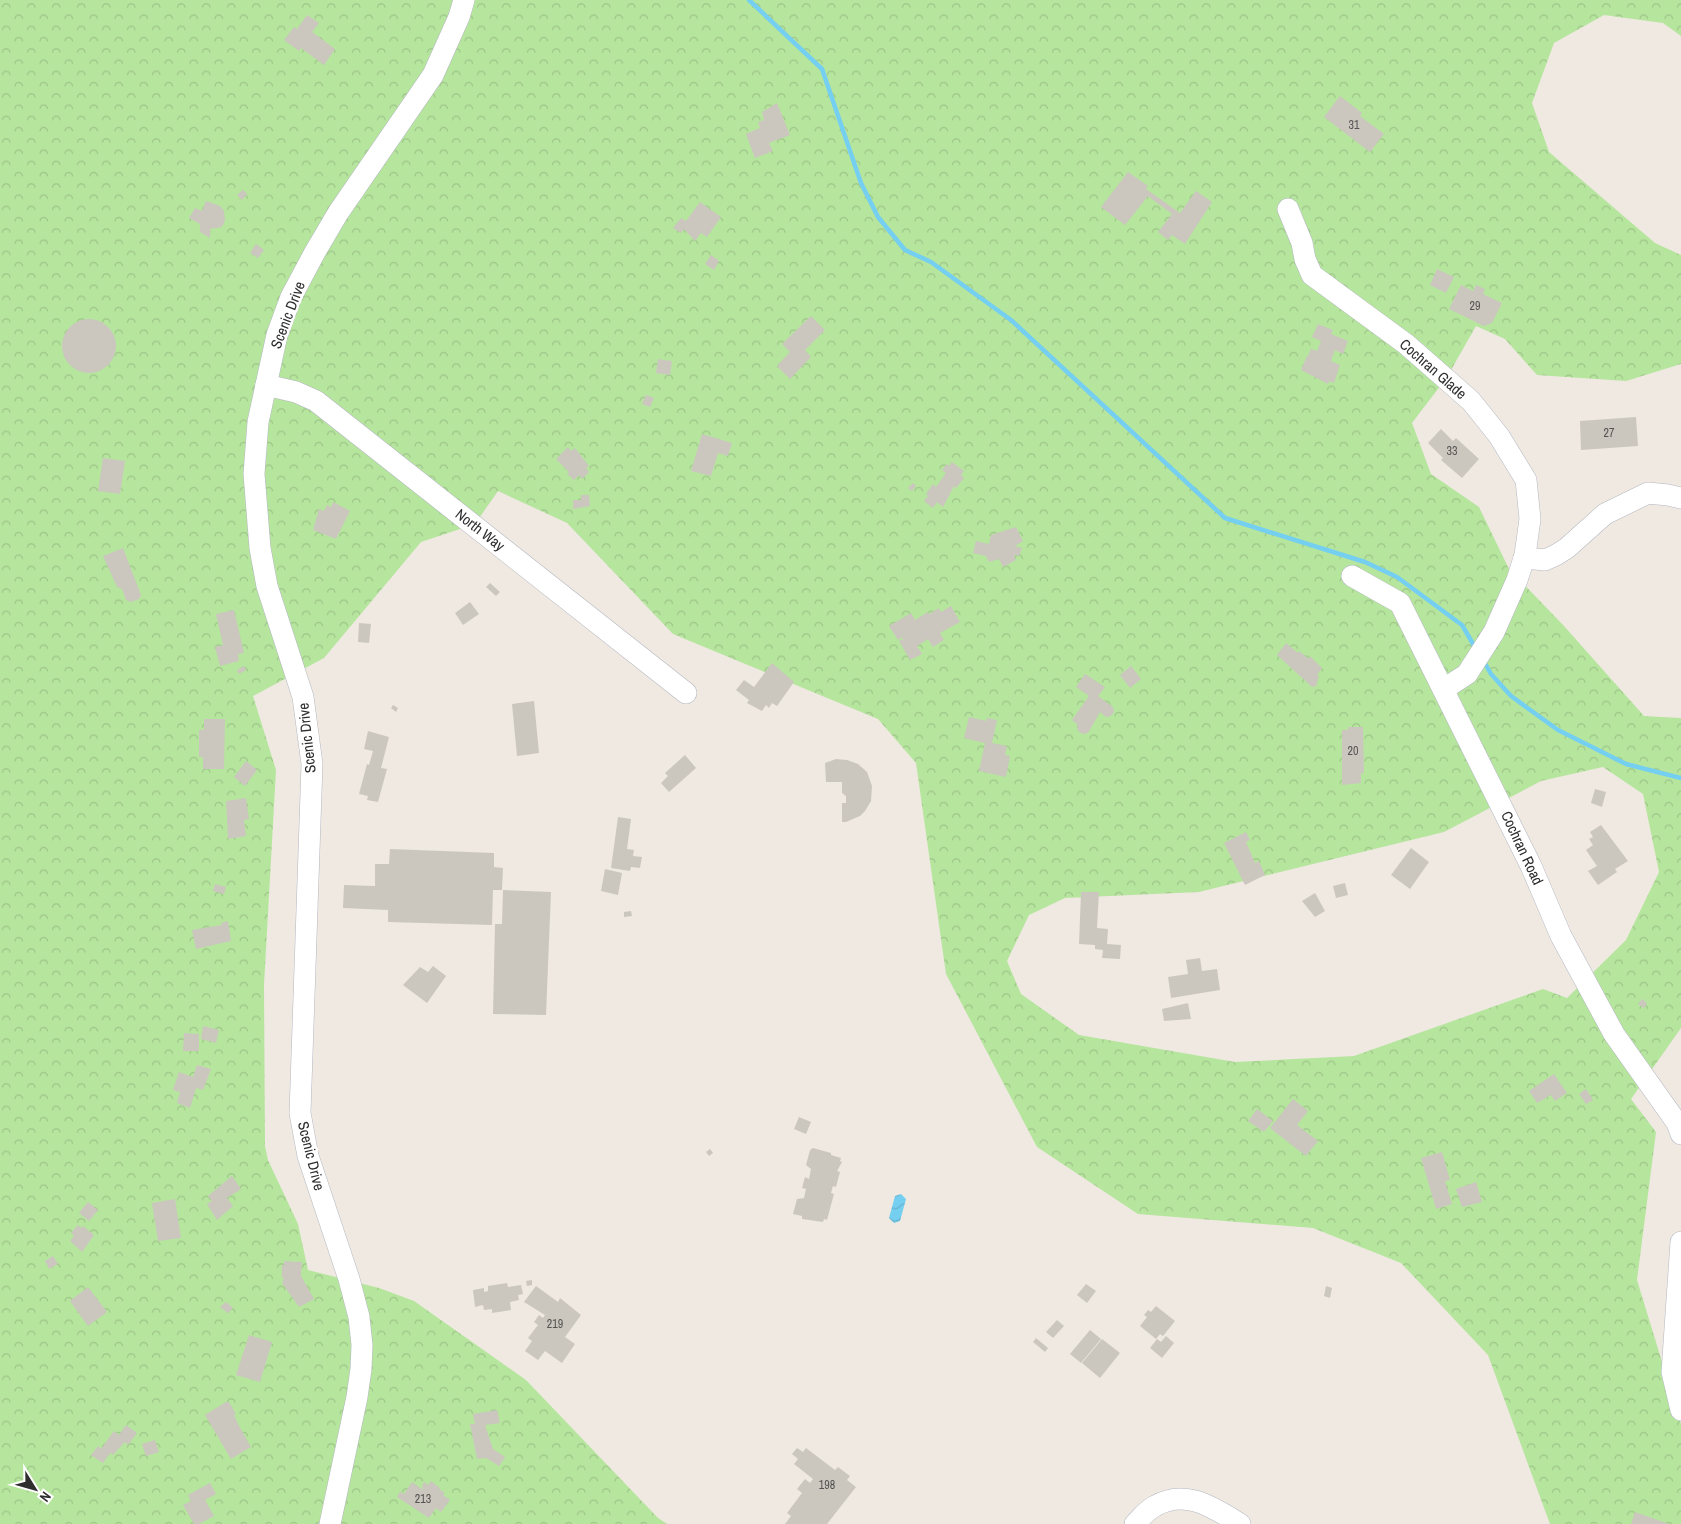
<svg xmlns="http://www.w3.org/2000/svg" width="1681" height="1524" font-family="'Archivo Narrow',sans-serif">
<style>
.forest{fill:url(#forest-crowns);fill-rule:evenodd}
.water{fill:url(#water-waves)}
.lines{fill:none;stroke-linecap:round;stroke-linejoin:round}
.stream{stroke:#75cff0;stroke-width:4.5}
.building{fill:#cbc7bf}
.minor-casing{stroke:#b4b7c1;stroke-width:22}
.minor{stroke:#fff;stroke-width:21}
.labels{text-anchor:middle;stroke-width:5;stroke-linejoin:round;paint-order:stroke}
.number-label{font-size:12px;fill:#555452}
.street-label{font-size:15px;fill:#2e2e2e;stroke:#fff}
</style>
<defs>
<pattern id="forest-crowns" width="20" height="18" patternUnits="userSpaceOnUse" patternTransform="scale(1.25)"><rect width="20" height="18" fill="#b6e59e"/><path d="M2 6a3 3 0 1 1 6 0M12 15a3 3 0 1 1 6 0" fill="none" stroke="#9dc588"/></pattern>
<pattern id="water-waves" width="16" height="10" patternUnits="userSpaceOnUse" patternTransform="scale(1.25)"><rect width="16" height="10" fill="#75cff0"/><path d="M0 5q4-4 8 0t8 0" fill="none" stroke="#66b2ce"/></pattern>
</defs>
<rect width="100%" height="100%" fill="#efe9e1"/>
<path class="forest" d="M0,0H1681V36L1663,23L1604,15L1554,43L1532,103L1549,152L1655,243L1681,255V364L1626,381L1537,375L1505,339L1476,326L1447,377L1412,423L1431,474L1479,507L1509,569L1564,626L1644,716L1681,718V1028L1631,1099L1656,1132L1637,1280L1681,1424V1524H1550L1488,1355L1401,1263L1313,1228L1138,1214L1037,1147L946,974L916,763L878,719L673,634L567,523L498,491L475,524L421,542L324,658L253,696L276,770L264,985L265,1146L268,1160L298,1224L308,1270L379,1288L414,1301L526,1380L658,1518L667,1524H0ZM1603,767L1643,794L1659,872L1626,940L1567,998L1543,989L1354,1056L1235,1062L1079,1035L1021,994L1007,961L1029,915L1065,898L1199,892L1444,832L1541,781Z"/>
<polygon class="water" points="901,1194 906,1199 900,1221 894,1223 889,1218 895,1196"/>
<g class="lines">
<g class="stream">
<polyline points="749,0 822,69 861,183 878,217 905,250 931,262 1011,320 1225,518 1365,562 1397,577 1462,625 1476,649"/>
<polyline points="1483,660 1491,674 1511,696 1558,730 1626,764 1681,778"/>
</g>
</g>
<g class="building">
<polygon points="307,15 319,23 312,32 335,49 324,65 301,48 299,51 284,40 294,27 297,29"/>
<polygon points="1340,96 1362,113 1360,116 1384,134 1370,152 1324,117"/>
<polygon points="777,103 790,135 769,143 773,151 755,158 746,134 760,128 758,122 764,120 762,112"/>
<polygon points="1128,172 1148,186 1146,189 1180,213 1196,191 1212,202 1185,244 1172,235 1168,240 1158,232 1172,214 1148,196 1125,225 1101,207"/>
<polygon points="243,190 247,194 242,200 237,195"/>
<polygon points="206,201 220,206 224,211 225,220 222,227 210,229 210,238 200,232 200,224 189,218 195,208 202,211"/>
<polygon points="700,202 721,217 707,237 701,233 695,241 684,229 681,233 673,228 681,218 686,221"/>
<polygon points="256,244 264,250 258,258 250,253"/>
<polygon points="711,255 719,261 714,270 705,264"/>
<polygon points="1437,269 1454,277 1446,293 1430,285"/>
<polygon points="1461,285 1473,291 1476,285 1485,289 1483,294 1502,303 1492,323 1484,326 1449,309"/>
<polygon points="811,316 825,330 805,350 811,357 790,379 777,366 790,352 782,344"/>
<circle cx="89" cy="346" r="27"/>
<polygon points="1318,324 1333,330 1331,334 1348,341 1343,354 1335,350 1331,361 1340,365 1334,383 1329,381 1328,384 1301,370 1307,356 1308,356 1311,349 1317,351 1321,341 1312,337"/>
<polygon points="658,359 672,361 670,375 656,373"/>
<polygon points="646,395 654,398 650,407 642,404"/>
<polygon points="1636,417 1638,446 1581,450 1580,421"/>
<polygon points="1441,429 1453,441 1456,438 1479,459 1462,478 1441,460 1443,458 1428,443"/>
<polygon points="702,434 732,443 728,456 718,453 711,476 691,471"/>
<polygon points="568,447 571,451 575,448 589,466 586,468 589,472 582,479 579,475 574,480 567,474 569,472 556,459"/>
<polygon points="103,458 125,461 120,494 98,491"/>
<polygon points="952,462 964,471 961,475 964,478 956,488 954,486 943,507 937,502 933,508 924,501 928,496 926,494 933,484 936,487 946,473 942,470 947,464 949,466"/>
<polygon points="913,483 916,486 912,491 908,488"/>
<polygon points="581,495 589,495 590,506 573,509 573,500 581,500"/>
<polygon points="333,502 350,511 336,539 313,530 319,509 324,511 327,505 331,507"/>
<polygon points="1016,527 1023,541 1015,546 1022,548 1019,556 1014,555 1016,560 1003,567 999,559 989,562 986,556 973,553 976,541 989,544 991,535"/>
<polygon points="123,548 141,595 139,599 131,602 126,600 122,589 117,587 103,556"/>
<polygon points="490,583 500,592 496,596 486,587"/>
<polygon points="470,602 479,614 463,625 455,613"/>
<polygon points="951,606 960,622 940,633 944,640 933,647 928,639 917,646 922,654 910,660 899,641 903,639 902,637 898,640 889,626 911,613 915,620 928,612 929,614 939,608 941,612"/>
<polygon points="234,610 244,653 238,654 239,661 220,666 215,647 223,645 216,614"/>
<polygon points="359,623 371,624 369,643 358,642"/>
<polygon points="1286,643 1298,653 1299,651 1309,659 1310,656 1322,668 1317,675 1319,676 1316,686 1312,687 1277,655"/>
<polygon points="772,663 794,682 777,706 772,703 769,708 766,705 762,711 747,703 749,700 736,690 744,680 754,687"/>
<polygon points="244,666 246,670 239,674 237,670"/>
<polygon points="1131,666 1141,679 1130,688 1120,675"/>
<polygon points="1085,674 1105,687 1098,696 1113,707 1114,712 1111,716 1106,717 1100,712 1088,733 1083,734 1078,731 1077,724 1072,720 1089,696 1076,687"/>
<polygon points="534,701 539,753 517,756 512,704"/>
<polygon points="393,705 398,708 396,712 391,708"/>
<polygon points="969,717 986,721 987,718 997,720 992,743 1007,746 1005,755 1010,756 1006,777 979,771 985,743 964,738"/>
<polygon points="204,719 225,719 224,769 203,769 203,757 199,757 199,730 204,730"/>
<polygon points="1348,727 1363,727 1364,773 1361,773 1361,783 1342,785 1342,730 1348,730"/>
<polygon points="368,731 389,737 381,768 387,769 378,802 367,800 368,796 359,794 367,764 369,765 373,751 364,749"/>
<polygon points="685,755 696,768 669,792 661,783 668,776 665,773"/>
<polygon points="836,759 847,760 858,764 867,772 872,786 871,801 865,811 860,816 846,822 842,822 842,803 846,803 846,796 842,793 842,782 826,782 825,763"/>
<polygon points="246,761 257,770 245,786 234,777"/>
<polygon points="1595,789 1606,792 1602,807 1591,803"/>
<polygon points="246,798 249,819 244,820 246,836 228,839 226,801"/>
<polygon points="618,817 631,819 627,849 634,850 633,856 642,857 640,868 631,867 630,871 611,868"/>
<polygon points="1601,825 1628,861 1615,869 1617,872 1598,885 1588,871 1597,866 1586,850 1593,845 1589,839 1593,837 1590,832"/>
<polygon points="1246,832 1250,840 1246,842 1255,863 1259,861 1265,875 1245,885 1224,843"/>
<polygon points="1411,848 1429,862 1410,889 1391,875"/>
<polygon points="390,849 494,853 494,867 503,868 502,890 493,890 492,925 388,922 388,910 343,908 344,885 375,886 375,864 389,864"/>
<polygon points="605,869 622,873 618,895 601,891"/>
<polygon points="1345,883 1348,895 1336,898 1333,886"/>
<polygon points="215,884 226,887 224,894 213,891"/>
<polygon points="503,890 551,892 546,1015 493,1014 495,924 502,924"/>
<polygon points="1081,892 1099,892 1097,928 1108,929 1107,944 1121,945 1120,959 1102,958 1103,950 1095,949 1095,945 1079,944"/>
<polygon points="1315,893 1325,911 1315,917 1302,901"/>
<polygon points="631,911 632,916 624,917 624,912"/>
<polygon points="228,921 231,941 196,949 192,930 222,925 221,923"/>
<polygon points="1200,958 1202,971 1217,969 1220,990 1171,998 1168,977 1188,974 1186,960"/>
<polygon points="433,966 446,976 427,1003 403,985 420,967 428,972"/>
<polygon points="1642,999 1647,1003 1644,1008 1638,1004"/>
<polygon points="1188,1003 1191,1019 1164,1021 1162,1009"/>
<polygon points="203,1026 219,1030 216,1043 201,1039"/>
<polygon points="184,1033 199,1034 199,1051 183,1051"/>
<polygon points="197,1065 211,1069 203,1090 196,1088 190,1108 177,1103 180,1092 173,1090 179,1072 193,1077"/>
<polygon points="1554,1074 1567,1093 1555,1101 1551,1095 1537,1103 1529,1091"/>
<polygon points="1586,1089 1593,1100 1586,1104 1579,1094"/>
<polygon points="1293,1099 1308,1111 1297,1125 1318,1141 1306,1156 1270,1128"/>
<polygon points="1257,1109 1273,1121 1264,1132 1248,1121"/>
<polygon points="799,1117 811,1122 806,1134 794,1129"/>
<polygon points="813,1148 831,1153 831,1155 841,1158 840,1161 842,1162 837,1171 840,1172 836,1187 833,1186 831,1193 834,1194 827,1220 824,1219 823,1222 802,1219 802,1216 793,1214 797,1199 804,1198 806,1189 802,1188 805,1177 809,1179 811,1169 806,1165 810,1150"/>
<polygon points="710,1149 713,1153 709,1156 706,1152"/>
<polygon points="1442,1152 1450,1180 1445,1181 1452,1204 1436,1209 1421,1158"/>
<polygon points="232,1176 241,1189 227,1198 233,1206 217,1220 207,1204 212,1201 208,1196"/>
<polygon points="1476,1182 1482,1202 1462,1207 1456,1189"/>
<polygon points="175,1199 181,1238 158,1241 152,1203"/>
<polygon points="88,1202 98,1210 89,1221 79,1213"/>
<polygon points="78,1225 81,1228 83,1226 94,1235 82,1252 70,1241 74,1236 71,1233"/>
<polygon points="53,1256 58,1264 49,1269 45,1261"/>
<polygon points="284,1261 302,1262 301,1276 314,1299 299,1307 282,1283 284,1278 282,1278 282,1265 284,1265"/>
<polygon points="532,1280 532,1285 527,1286 526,1281"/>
<polygon points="507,1283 508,1287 521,1285 523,1294 518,1295 519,1300 510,1302 511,1310 492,1313 492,1309 484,1310 483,1305 475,1307 473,1290 484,1288 484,1292 488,1291 488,1286"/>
<polygon points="1086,1284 1096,1291 1087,1303 1077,1295"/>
<polygon points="536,1286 558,1302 560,1298 581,1315 565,1337 575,1344 562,1363 545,1351 538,1360 525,1351 532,1341 528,1338 538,1325 534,1322 539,1315 543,1318 545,1315 524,1302"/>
<polygon points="1326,1286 1332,1288 1330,1298 1324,1296"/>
<polygon points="88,1287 107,1312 88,1326 70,1301"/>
<polygon points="226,1302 233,1308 228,1313 220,1307"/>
<polygon points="1156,1306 1175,1321 1163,1336 1160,1334 1156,1339 1140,1326 1147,1317 1144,1315 1148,1310 1151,1312"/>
<polygon points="1057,1320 1064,1326 1053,1338 1046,1332"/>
<polygon points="1090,1330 1101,1339 1081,1363 1070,1354"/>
<polygon points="249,1335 272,1342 260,1382 236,1375"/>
<polygon points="1166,1336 1174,1343 1162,1358 1150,1348 1157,1339 1161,1342"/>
<polygon points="1036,1338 1048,1348 1045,1352 1033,1342"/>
<polygon points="1102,1339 1120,1353 1100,1378 1082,1363"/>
<polygon points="226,1402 229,1402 236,1414 234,1415 239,1426 251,1447 231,1459 205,1415"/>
<polygon points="497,1410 500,1423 485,1425 493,1449 505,1457 499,1466 486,1458 477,1459 470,1424 475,1424 473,1414"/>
<polygon points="126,1425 137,1433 128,1445 125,1442 113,1455 110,1453 103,1463 91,1455 98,1446 101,1449 114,1431 119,1435"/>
<polygon points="155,1440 159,1452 146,1456 142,1444"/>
<polygon points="797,1448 803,1452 806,1448 835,1470 838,1467 850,1476 847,1480 856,1487 827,1524 785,1524 791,1516 787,1513 802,1493 797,1489 805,1479 810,1483 813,1479 794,1464 798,1459 792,1454"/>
<polygon points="431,1481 440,1488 439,1489 445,1493 443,1495 450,1500 441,1512 436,1508 429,1518 397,1497 400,1492 404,1494 412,1482 423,1490 422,1486 424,1482 428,1485"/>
<polygon points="210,1483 216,1494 205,1500 214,1516 199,1524 194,1524 183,1505 191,1501 188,1495"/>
<polygon points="1635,1512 1669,1524 1631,1524"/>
</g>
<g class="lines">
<g class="minor-casing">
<g id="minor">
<polyline points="1288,209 1302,243 1305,259 1312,275 1406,344 1471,401 1499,436 1526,480 1530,519 1525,555 1517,580 1494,632 1467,674 1444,689"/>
<polyline points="266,385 296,392 316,401 686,693"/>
<polyline points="1524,558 1545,560 1556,555 1567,548 1605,514 1648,493 1668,495 1681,498"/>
<polyline points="1352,576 1400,603 1531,866 1561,936 1614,1034 1677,1123 1681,1134"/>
<polyline points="1681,1242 1672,1372 1681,1410"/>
<polyline points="330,1524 357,1397 361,1369 362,1345 359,1317 349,1279 308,1156 300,1113 312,764 303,697 267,586 260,548 254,474 258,422 277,335 291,297 315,252 338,213 433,75 459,17 464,0"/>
<path d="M1135,1524C1141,1518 1147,1510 1155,1506C1186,1488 1214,1508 1240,1524"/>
</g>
</g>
<use href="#minor" class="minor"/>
</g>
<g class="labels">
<g class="number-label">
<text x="1354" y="129">31</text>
<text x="1475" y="310">29</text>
<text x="1609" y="437">27</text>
<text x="1452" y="455">33</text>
<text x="1353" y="755">20</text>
<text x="555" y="1328">219</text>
<text x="827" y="1489">198</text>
<text x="423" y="1503">213</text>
</g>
<g class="street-label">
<text transform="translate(288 315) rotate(-69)" y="5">Scenic Drive</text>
<text transform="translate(1433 369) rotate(41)" y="5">Cochran Glade</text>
<text transform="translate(480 530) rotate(38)" y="5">North Way</text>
<text transform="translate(307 738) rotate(-96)" y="5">Scenic Drive</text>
<text transform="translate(1522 848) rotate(65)" y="5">Cochran Road</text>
<text transform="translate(311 1156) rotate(76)" y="5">Scenic Drive</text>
</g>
</g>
<g transform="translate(35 1489) rotate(127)" stroke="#ffffff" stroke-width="4" paint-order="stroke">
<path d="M0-4L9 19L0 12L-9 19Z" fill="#2e2e2e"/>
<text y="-8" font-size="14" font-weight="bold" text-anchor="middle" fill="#2e2e2e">N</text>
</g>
</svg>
